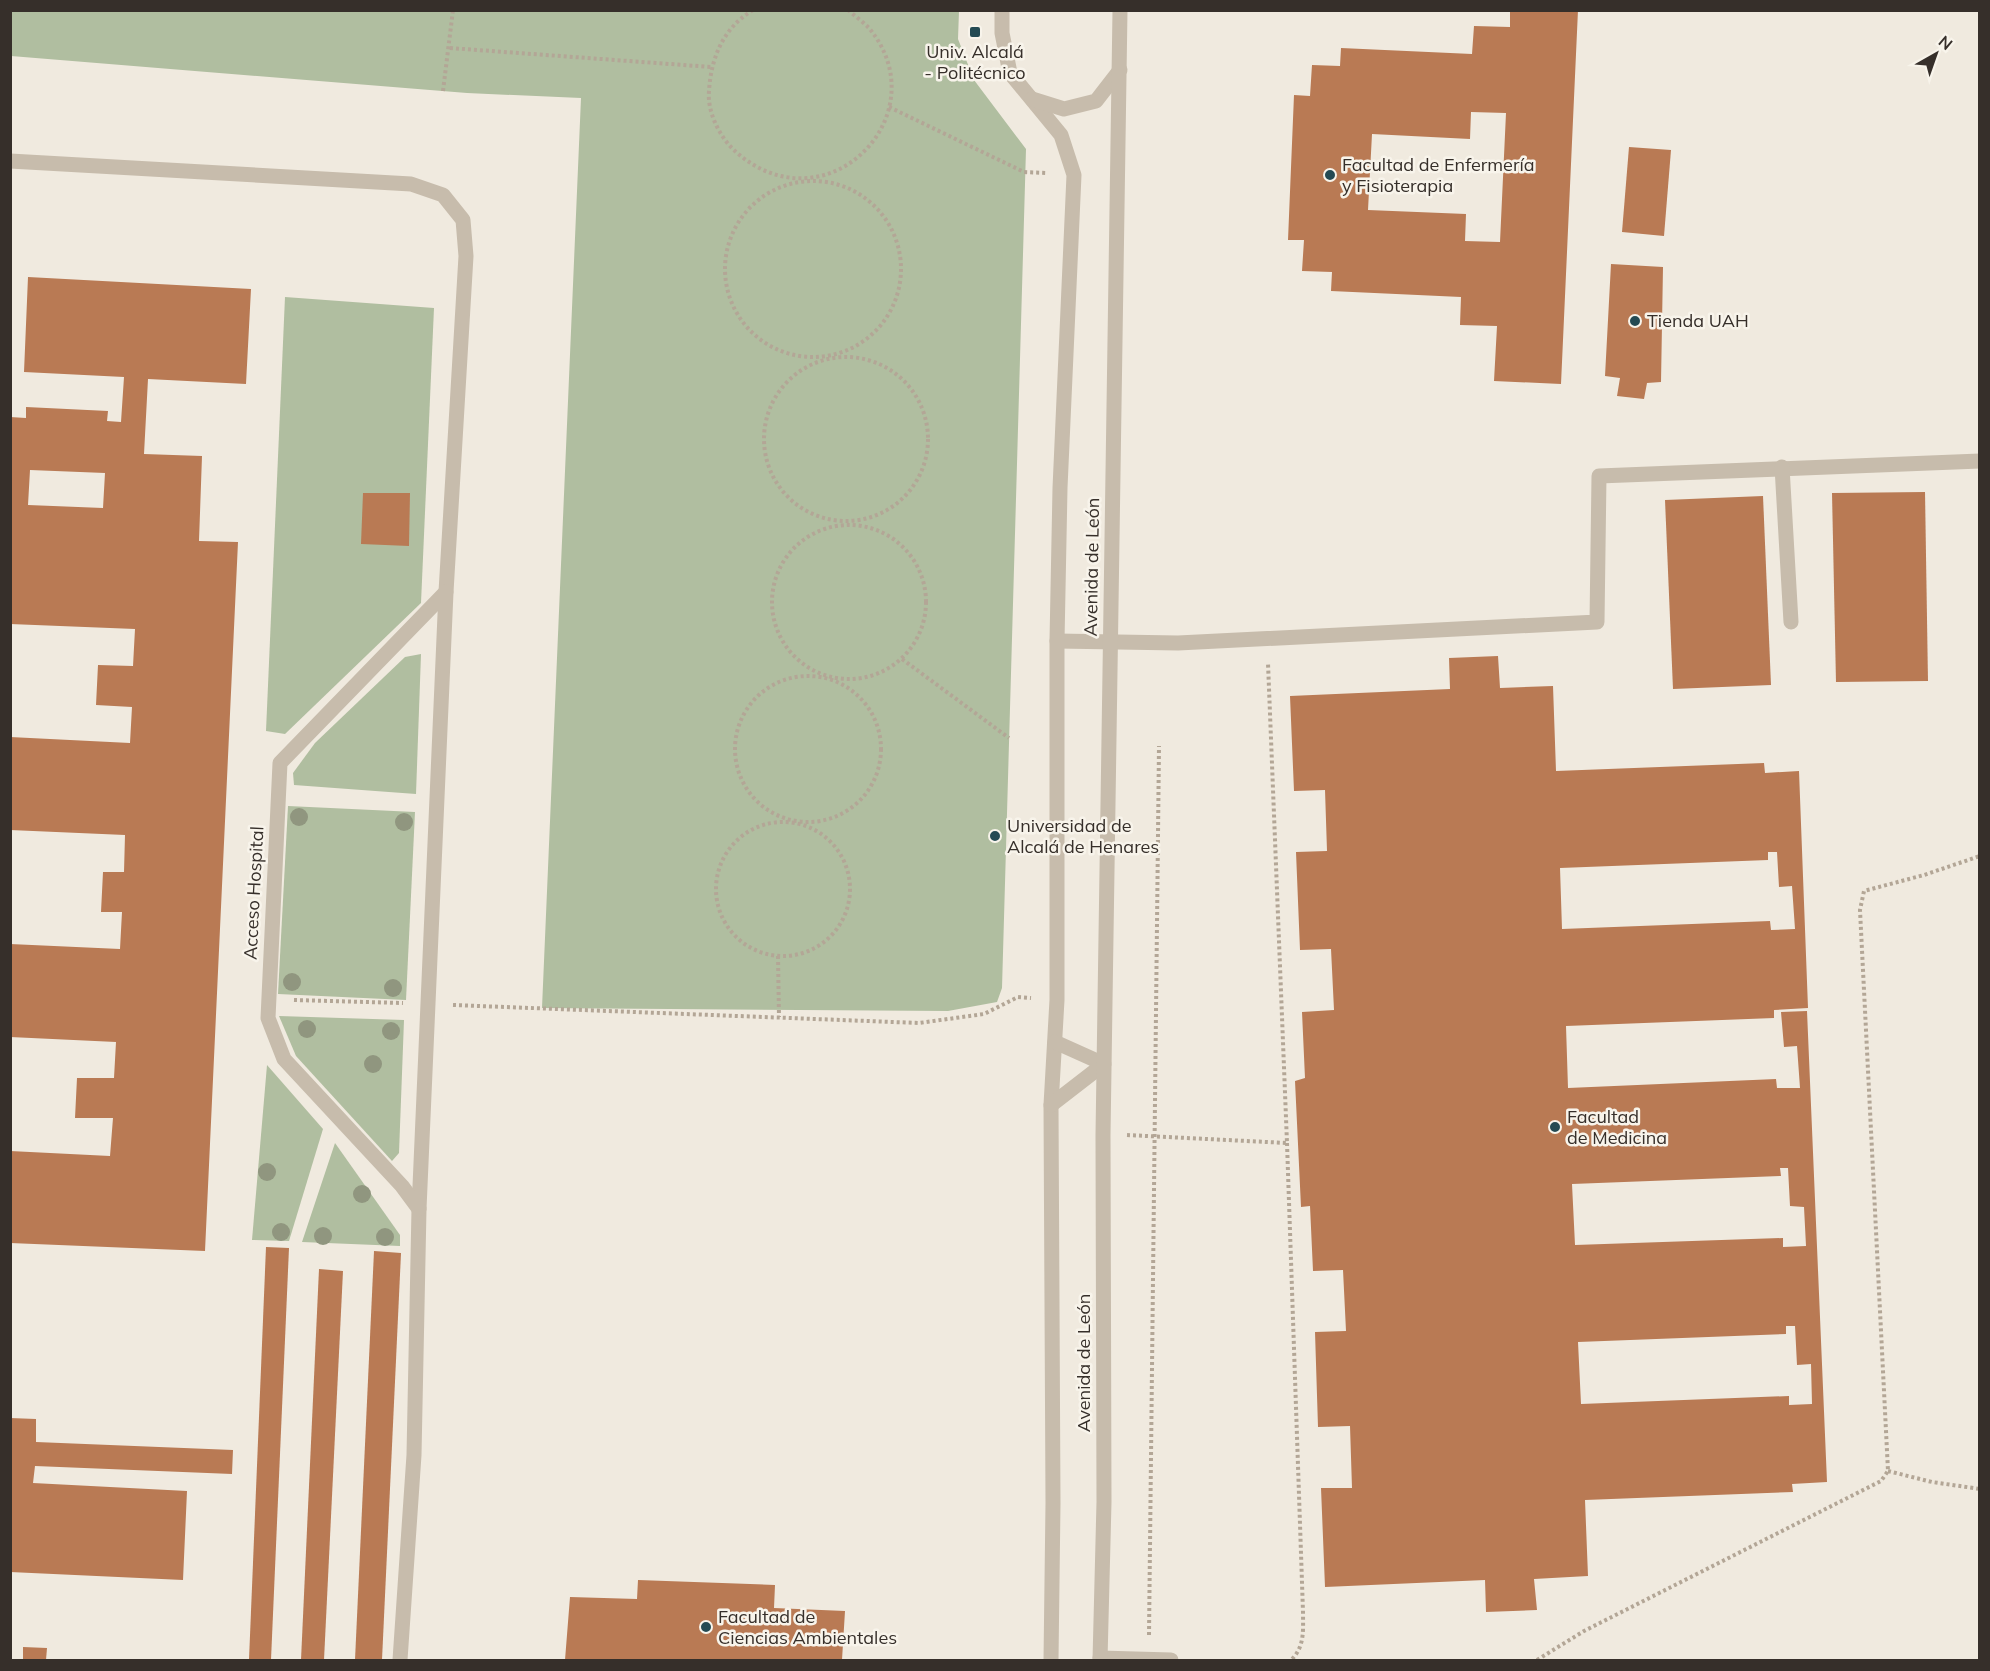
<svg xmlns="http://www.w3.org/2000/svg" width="1990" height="1671" font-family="Mulish,sans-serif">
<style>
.green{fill:#b0bea0}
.building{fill:#b97a54;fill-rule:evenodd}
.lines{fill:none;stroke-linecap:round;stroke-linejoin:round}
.path{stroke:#b3a696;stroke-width:4;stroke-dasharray:3 3;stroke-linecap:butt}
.service{stroke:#c7bcac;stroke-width:15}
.minor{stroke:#c7bcac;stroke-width:15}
.tree{fill:#90967f}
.poi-dot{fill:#244a53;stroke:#f8f4eb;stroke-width:2}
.labels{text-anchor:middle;stroke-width:5;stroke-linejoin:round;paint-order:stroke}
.poi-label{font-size:18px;fill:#362f2a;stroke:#f8f4eb;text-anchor:start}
.street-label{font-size:18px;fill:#362f2a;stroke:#f8f4eb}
</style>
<rect width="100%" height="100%" fill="#f0eadf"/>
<g class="green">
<polygon points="10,11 959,11 958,39 974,80 1026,149 1002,988 997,1002 948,1011 542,1008 581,98 467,93 11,56"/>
<polygon points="285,297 434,308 421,603 285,734 266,731"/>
<polygon points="421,654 416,794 294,785 293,773 315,743 405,657"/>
<polygon points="288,806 415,812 406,1000 278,994"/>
<polygon points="279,1016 404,1020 399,1153 392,1161 296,1056"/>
<polygon points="267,1065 323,1129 289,1241 252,1240"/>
<polygon points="335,1143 400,1235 400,1246 302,1242"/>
</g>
<g class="building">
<path d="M1510,10H1578L1561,384L1494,381L1497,326L1460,325L1461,297L1331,291L1332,272L1302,271L1304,240H1288L1294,95L1310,96L1312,65L1340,66L1341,48L1472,54L1474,26L1510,27ZM1471,112L1506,113L1500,242L1465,241L1466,214L1368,210L1372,134L1470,139Z"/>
<polygon points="1629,147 1671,150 1664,236 1622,232"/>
<polygon points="1611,264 1663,267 1661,382 1647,383 1644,399 1617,396 1620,378 1605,376"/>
<path d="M28,277L251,289L246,384L148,379L144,454L202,456L199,541L238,542L205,1251L10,1243V1151L110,1156L113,1118H75L77,1078H114L116,1042L10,1037V944L120,949L122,912H101L103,872H124L125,835L10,830V737L130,743L132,707L96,705L98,665L133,666L135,629L10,624V417L26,418V407L108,411L107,421L121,422L124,377L24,372ZM30,470L105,473L103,508L28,505Z"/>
<polygon points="1925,492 1928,681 1836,682 1832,493"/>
<polygon points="363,493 410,493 409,546 361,544"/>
<polygon points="1763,496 1771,685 1673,689 1665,500"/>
<path d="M1498,656L1500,688L1553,686L1556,771L1764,763L1765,773L1799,771L1808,1008L1774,1010V1018L1566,1026L1568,1088L1776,1079L1777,1088H1800L1797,1046L1784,1047L1781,1012L1807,1011L1827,1482L1792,1484L1793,1492L1585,1500L1588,1576L1534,1579L1537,1610L1486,1612L1485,1580L1325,1587L1321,1488H1352L1350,1426L1318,1427L1315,1332L1346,1331L1343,1270L1313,1271L1310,1206L1301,1207L1295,1081L1305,1078L1302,1012L1334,1010L1331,949L1300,950L1296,852L1327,851L1325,790L1294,791L1290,696L1450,689L1449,658ZM1768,852H1777L1779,887L1792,886L1795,929L1771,930L1770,921L1562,929L1560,868L1768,860ZM1780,1168H1788L1790,1206L1804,1207L1806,1246L1783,1247V1238L1575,1245L1572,1184L1781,1176ZM1786,1326H1795L1797,1365L1811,1364L1812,1404L1789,1405V1396L1581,1404L1578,1342L1786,1334Z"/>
<polygon points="266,1247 289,1248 271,1660 249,1660"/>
<polygon points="374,1251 401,1253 382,1660 355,1660"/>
<polygon points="319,1269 343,1271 324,1660 301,1660"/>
<polygon points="10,1418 36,1419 36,1442 233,1450 232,1474 35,1466 33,1483 187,1491 183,1580 10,1572"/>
<polygon points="638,1580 775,1585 774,1608 845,1611 842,1660 565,1660 570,1597 637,1599"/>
<polygon points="23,1647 47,1648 46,1660 23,1660"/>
</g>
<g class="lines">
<g class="path">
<path d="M753,10C723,28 711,58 709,91C707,112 720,138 736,152C826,231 941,115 869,28C863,22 855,16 848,10"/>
<polyline points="450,48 711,67"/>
<polyline points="443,91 453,10"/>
<polyline points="889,107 1024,172 1048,173"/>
<circle cx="813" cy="269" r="88"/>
<circle cx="846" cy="439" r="82"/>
<circle cx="849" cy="602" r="77"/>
<polyline points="902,659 1009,738"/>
<circle cx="808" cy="749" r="73"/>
<circle cx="783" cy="889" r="67"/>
<polyline points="778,956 779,1017"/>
<polyline points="294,1000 403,1003"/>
<polyline points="453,1005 919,1023 984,1014 1018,997 1031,998"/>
<polyline points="1127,1135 1287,1143 1268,663"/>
<path d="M1287,1143L1303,1612C1303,1630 1305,1647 1291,1660"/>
<polyline points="1888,1471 1932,1482 1980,1489"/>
<polyline points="1149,1635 1159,746"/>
<polyline points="1537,1660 1584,1631 1881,1481 1888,1471 1860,910 1864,891 1924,875 1980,856"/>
</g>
<g class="service">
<polyline points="10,161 411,184 443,195 463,220 466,256 446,592 419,1209 414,1455 400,1660"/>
<polyline points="1057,641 1178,643 1597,622 1599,476 1980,461"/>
<polyline points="419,1209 402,1186 284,1059 268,1018 280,763 446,592"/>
<polyline points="1100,1658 1171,1660"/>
</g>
<g class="minor">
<polyline points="1002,10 1002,33 1010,73 1061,135 1074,175 1060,488 1057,641 1057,1000 1051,1105 1053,1503 1051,1660"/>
<polyline points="1032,99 1064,109 1096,101 1120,70"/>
<polyline points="1782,467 1791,622"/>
<polyline points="1051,1105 1104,1064 1055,1042"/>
<polyline points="1100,1660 1104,1502 1103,1135 1120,10"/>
</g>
</g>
<g class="tree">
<circle cx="299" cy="817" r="9"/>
<circle cx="404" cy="822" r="9"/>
<circle cx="292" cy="982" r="9"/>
<circle cx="393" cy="988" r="9"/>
<circle cx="307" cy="1029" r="9"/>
<circle cx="391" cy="1031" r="9"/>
<circle cx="373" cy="1064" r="9"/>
<circle cx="267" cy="1172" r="9"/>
<circle cx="362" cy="1194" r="9"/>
<circle cx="281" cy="1232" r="9"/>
<circle cx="323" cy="1236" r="9"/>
<circle cx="385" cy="1237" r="9"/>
</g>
<g class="poi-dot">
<rect x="969" y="26" width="12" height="12" rx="3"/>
<circle cx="1330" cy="175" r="6"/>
<circle cx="1635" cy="321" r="6"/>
<circle cx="995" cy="836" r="6"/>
<circle cx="1555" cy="1127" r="6"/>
<circle cx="706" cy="1627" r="6"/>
</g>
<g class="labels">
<g class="poi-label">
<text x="975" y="58" text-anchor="middle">Univ. Alcalá<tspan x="975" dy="21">- Politécnico</tspan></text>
<text x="1342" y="171">Facultad de Enfermería<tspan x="1342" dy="21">y Fisioterapia</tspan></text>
<text x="1647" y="327">Tienda UAH</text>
<text x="1007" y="832">Universidad de<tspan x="1007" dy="21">Alcalá de Henares</tspan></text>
<text x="1567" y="1123">Facultad<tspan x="1567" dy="21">de Medicina</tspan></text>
<text x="718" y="1623">Facultad de<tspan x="718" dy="21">Ciencias Ambientales</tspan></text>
</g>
<g class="street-label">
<text transform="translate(1092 567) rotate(-89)" y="6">Avenida de León</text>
<text transform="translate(254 893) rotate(-87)" y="6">Acceso Hospital</text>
<text transform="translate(1084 1363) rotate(-90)" y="6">Avenida de León</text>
</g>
</g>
<rect width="1990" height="1671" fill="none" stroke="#362f2a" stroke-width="24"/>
<g transform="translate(1936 54) rotate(40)" stroke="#f8f4eb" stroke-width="4.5" paint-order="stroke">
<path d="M0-4.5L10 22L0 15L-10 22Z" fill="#362f2a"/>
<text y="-9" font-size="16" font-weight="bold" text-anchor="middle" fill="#362f2a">N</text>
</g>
</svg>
